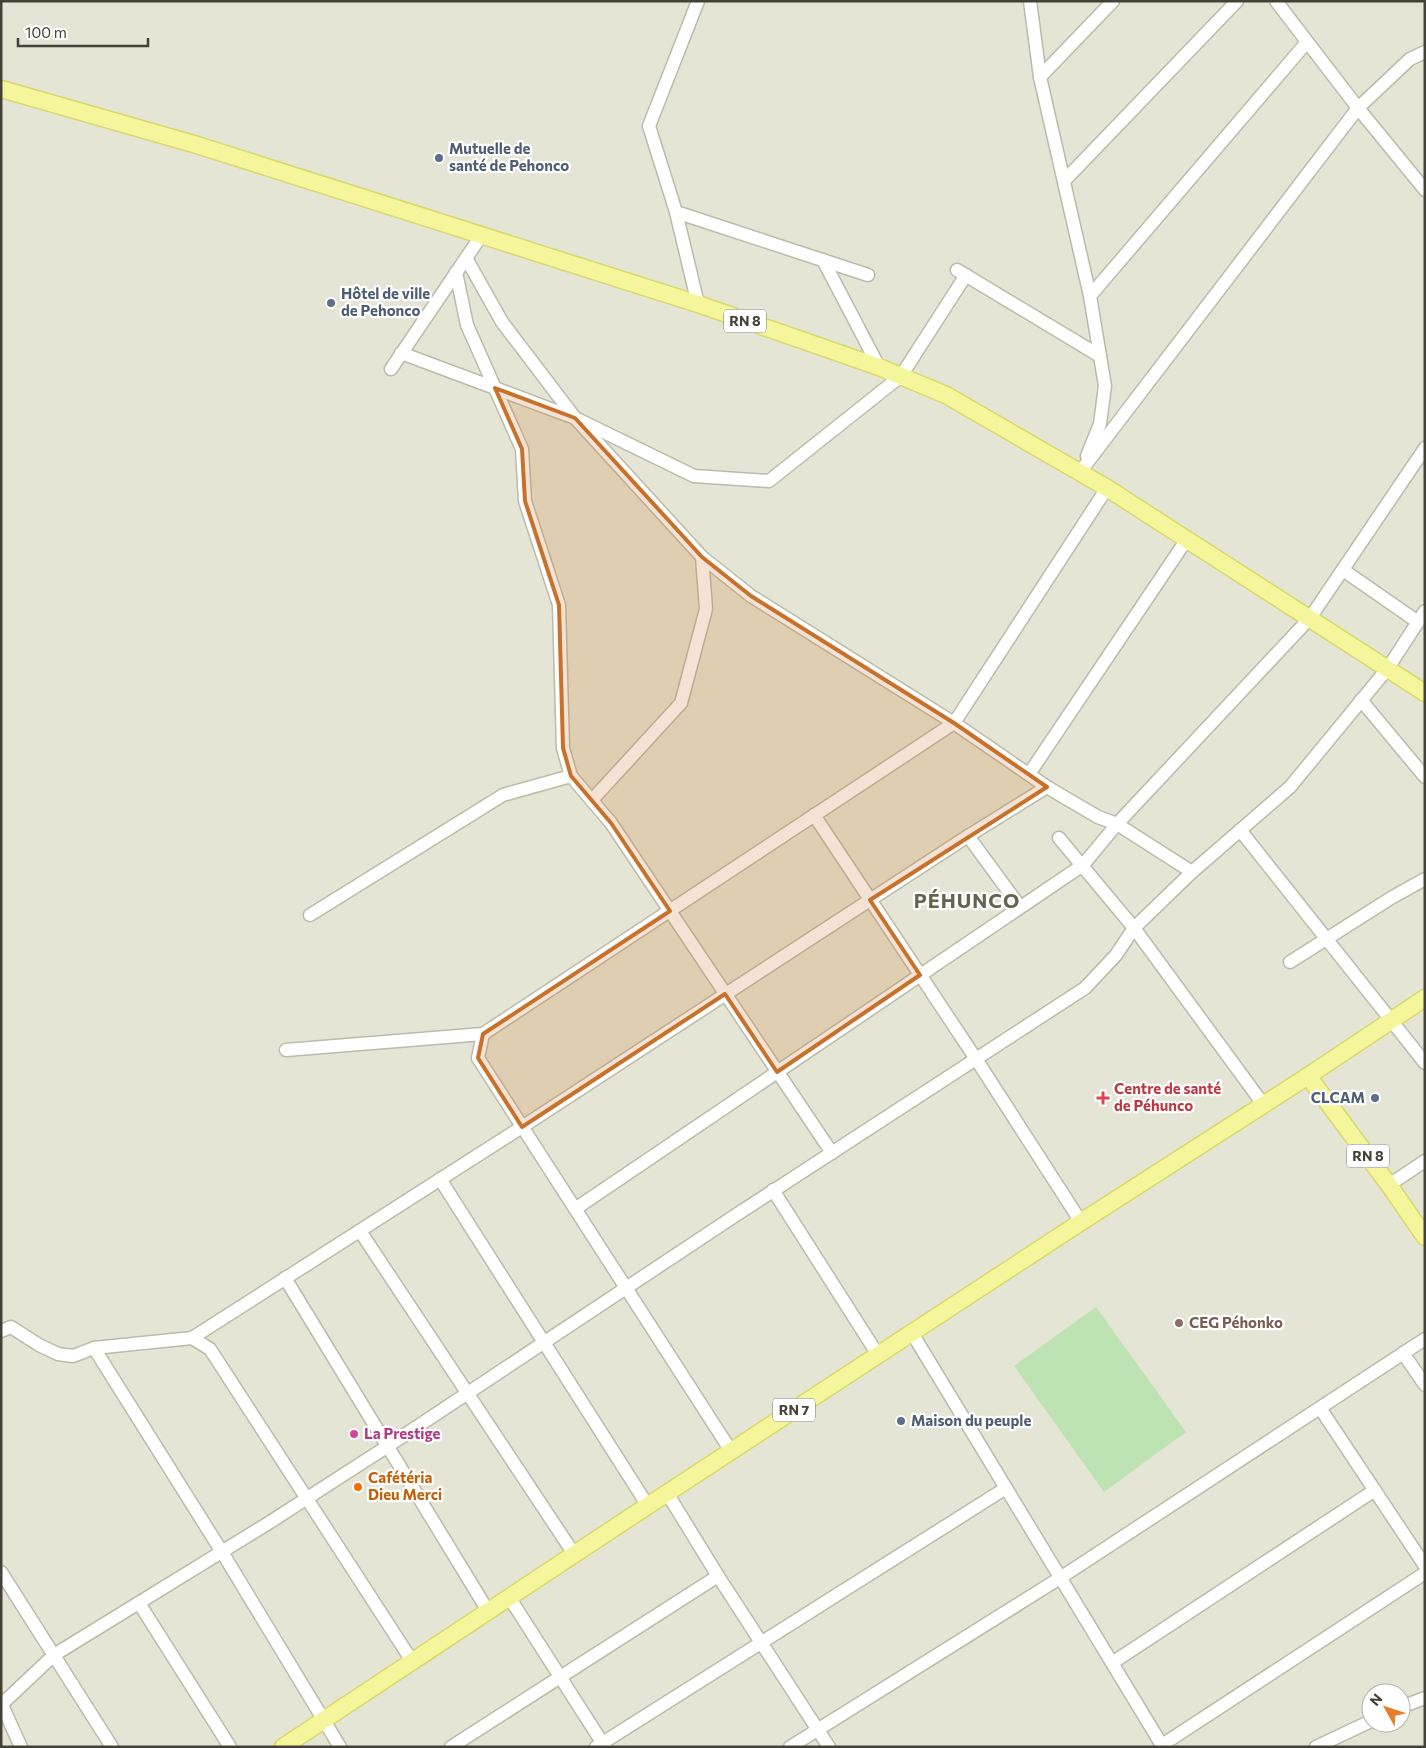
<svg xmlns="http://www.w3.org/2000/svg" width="1426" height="1748" font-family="Commissioner,sans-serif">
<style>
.residential{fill:#e5e5d5;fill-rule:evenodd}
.grass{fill:#bee3b2}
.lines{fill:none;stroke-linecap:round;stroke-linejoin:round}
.minor-casing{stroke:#bcbbaa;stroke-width:15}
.major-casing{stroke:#d9d86d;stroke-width:19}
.minor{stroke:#fff;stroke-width:12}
.major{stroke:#f5f59b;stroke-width:16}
.marked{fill:#c7712a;fill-opacity:0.2;stroke:#c7712a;stroke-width:4;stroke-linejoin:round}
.service-dot{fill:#5c6f8a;stroke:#fff;stroke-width:2}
.health-dot{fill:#e0444e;stroke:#fff;stroke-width:2}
.education-dot{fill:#8d6e63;stroke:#fff;stroke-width:2}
.hotel-dot{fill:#d1479c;stroke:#fff;stroke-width:2}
.food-dot{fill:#e8710a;stroke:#fff;stroke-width:2}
.labels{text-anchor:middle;stroke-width:4.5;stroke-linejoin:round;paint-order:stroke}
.shield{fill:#fff;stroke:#7c7b72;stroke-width:1}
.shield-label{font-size:14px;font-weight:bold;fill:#444236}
.service-label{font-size:15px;font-weight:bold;fill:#4e5e75;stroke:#fff;text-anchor:start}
.health-label{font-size:15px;font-weight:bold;fill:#be3a42;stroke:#fff;text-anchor:start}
.education-label{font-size:15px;font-weight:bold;fill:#785e54;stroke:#fff;text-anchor:start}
.hotel-label{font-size:15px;font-weight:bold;fill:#b23c85;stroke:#fff;text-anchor:start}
.food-label{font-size:15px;font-weight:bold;fill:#c56008;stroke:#fff;text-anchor:start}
.district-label{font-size:20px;font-weight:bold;letter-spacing:1px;fill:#66634e;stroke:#fff}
</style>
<rect width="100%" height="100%" fill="#f2f1e6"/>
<path class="residential" d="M1,1H1425V1747H1ZM1371,1693H1401V1723H1371Z"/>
<polygon class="grass" points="1096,1307 1186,1432 1104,1492 1014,1366"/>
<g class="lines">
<g class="minor-casing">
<g id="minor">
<polyline points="698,1 649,126 676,212 698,304"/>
<polyline points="1030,1 1040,77 1090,296 1105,386 1100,424 1087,456"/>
<polyline points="1276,1 1358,108 1425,190"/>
<polyline points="1040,77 1113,1"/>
<polyline points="1064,181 1237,1"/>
<polyline points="676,212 868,275"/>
<polyline points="466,258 502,322 575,418 702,557 751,596 954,723 1047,787 1098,817 1117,824 1192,872"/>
<polyline points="823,260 879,367"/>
<polyline points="957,270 1100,356"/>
<polyline points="456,272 467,325 522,449 525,501 559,605 563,748 571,776 611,823 832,1153"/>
<polyline points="1090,296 1307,42"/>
<polyline points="401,353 575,418 694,476 769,481 901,376 966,275"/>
<polyline points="391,369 481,236"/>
<polyline points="1080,472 1358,108 1410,59 1425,52"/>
<polyline points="1343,570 1418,622"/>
<polyline points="1361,700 1425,777"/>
<polyline points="1029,774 1187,539"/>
<polyline points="592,800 681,703 706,609 702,557"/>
<polyline points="814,815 976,1059 1081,1222"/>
<polyline points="1240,830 1425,1063"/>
<polyline points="968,836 1020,907"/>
<polyline points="1059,838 1134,928 1263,1104"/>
<polyline points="310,915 503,795 571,776"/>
<polyline points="1290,962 1391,898 1425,879"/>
<polyline points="483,1034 478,1058 731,1451"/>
<polyline points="286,1050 483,1034 954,723 1107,488"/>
<polyline points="440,1179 648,1506"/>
<polyline points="1389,1185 1425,1161"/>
<polyline points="773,1190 878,1355"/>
<polyline points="575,1209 1083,865 1117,824 1310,618 1425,448"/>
<polyline points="360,1231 574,1554"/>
<polyline points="285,1278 488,1611"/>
<polyline points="1,1331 11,1327 39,1345 58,1354 73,1356 94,1348 192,1338 522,1127 968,836 1047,787"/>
<polyline points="912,1333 1163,1747"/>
<polyline points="192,1338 210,1349 412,1661"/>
<polyline points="94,1348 222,1552 340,1747"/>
<polyline points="1403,1353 1425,1385"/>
<polyline points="1320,1408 1425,1566"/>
<polyline points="667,1493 718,1576 829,1747"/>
<polyline points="1,1572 112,1747"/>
<polyline points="509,1597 605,1747"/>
<polyline points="139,1603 230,1747"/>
<polyline points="1112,1663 1375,1490"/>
<polyline points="1,1703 21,1747"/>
<polyline points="2,1704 54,1655 267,1524 388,1446 736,1215 1085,988 1116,955 1134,928 1192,872 1290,787 1388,668 1425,611"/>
<polyline points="1401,1707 1425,1698"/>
<polyline points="1162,1745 1425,1573"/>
<polyline points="451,1747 718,1576"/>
<polyline points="596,1747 1006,1488"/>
<polyline points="790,1747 1060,1578 1425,1339"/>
<polyline points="1316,1747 1371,1721"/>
</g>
</g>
<g class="major-casing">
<g id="major">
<polyline points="1,89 197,145 698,304 879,367 946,395 1107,488 1425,693"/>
<polyline points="1308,1076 1389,1185 1425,1237"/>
<polyline points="283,1747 626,1520 1081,1222 1308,1076 1425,998"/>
</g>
</g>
<use href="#minor" class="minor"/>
<use href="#major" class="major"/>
</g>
<path class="marked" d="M495,388L575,418L702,557L751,596L954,723L1047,787L870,900L920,975L777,1072L725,994L522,1127L478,1058L483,1034L670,911L611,823L571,776L563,748L559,605L525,501L522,449Z"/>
<g class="service-dot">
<circle cx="439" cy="158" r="5"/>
<circle cx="331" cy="303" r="5"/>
<circle cx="1375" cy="1098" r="5"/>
<circle cx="901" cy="1421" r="5"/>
</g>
<path class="health-dot" d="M1100.5 1090.5h5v5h5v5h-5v5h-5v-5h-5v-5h5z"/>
<circle class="education-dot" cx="1179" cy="1323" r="5"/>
<circle class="hotel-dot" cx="354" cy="1434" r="5"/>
<circle class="food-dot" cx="358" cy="1487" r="5"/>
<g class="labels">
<g class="shield">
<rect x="724" y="309.5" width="42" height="23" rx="4"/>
<rect x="1347" y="1144.5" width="42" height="23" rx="4"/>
<rect x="773" y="1398.5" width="42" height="23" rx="4"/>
</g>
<g class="shield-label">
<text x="745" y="326">RN 8</text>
<text x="1368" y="1161">RN 8</text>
<text x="794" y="1415">RN 7</text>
</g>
<g class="service-label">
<text x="449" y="154">Mutuelle de<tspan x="449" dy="17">santé de Pehonco</tspan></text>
<text x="341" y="299">Hôtel de ville<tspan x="341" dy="17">de Pehonco</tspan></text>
<text x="1365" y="1103" text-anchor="end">CLCAM</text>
<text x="911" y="1426">Maison du peuple</text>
</g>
<g class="health-label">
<text x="1114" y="1094">Centre de santé<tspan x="1114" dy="17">de Péhunco</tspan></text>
</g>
<g class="education-label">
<text x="1189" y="1328">CEG Péhonko</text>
</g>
<g class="hotel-label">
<text x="364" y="1439">La Prestige</text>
</g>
<g class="food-label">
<text x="368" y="1483">Cafétéria<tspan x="368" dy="17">Dieu Merci</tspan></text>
</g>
<g class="district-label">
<text x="967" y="908">PÉHUNCO</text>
</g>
</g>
<rect width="1426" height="1748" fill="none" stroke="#444236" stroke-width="5"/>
<g transform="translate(1386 1708) rotate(310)"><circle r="24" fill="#ffffff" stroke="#b4b3af"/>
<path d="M0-4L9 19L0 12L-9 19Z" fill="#e87d27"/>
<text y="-8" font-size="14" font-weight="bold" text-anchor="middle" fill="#444236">N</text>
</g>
<path d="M18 38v8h130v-8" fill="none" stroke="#444236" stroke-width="2.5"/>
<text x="25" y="38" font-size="15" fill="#444236" stroke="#ffffff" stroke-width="4" paint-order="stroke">100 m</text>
</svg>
